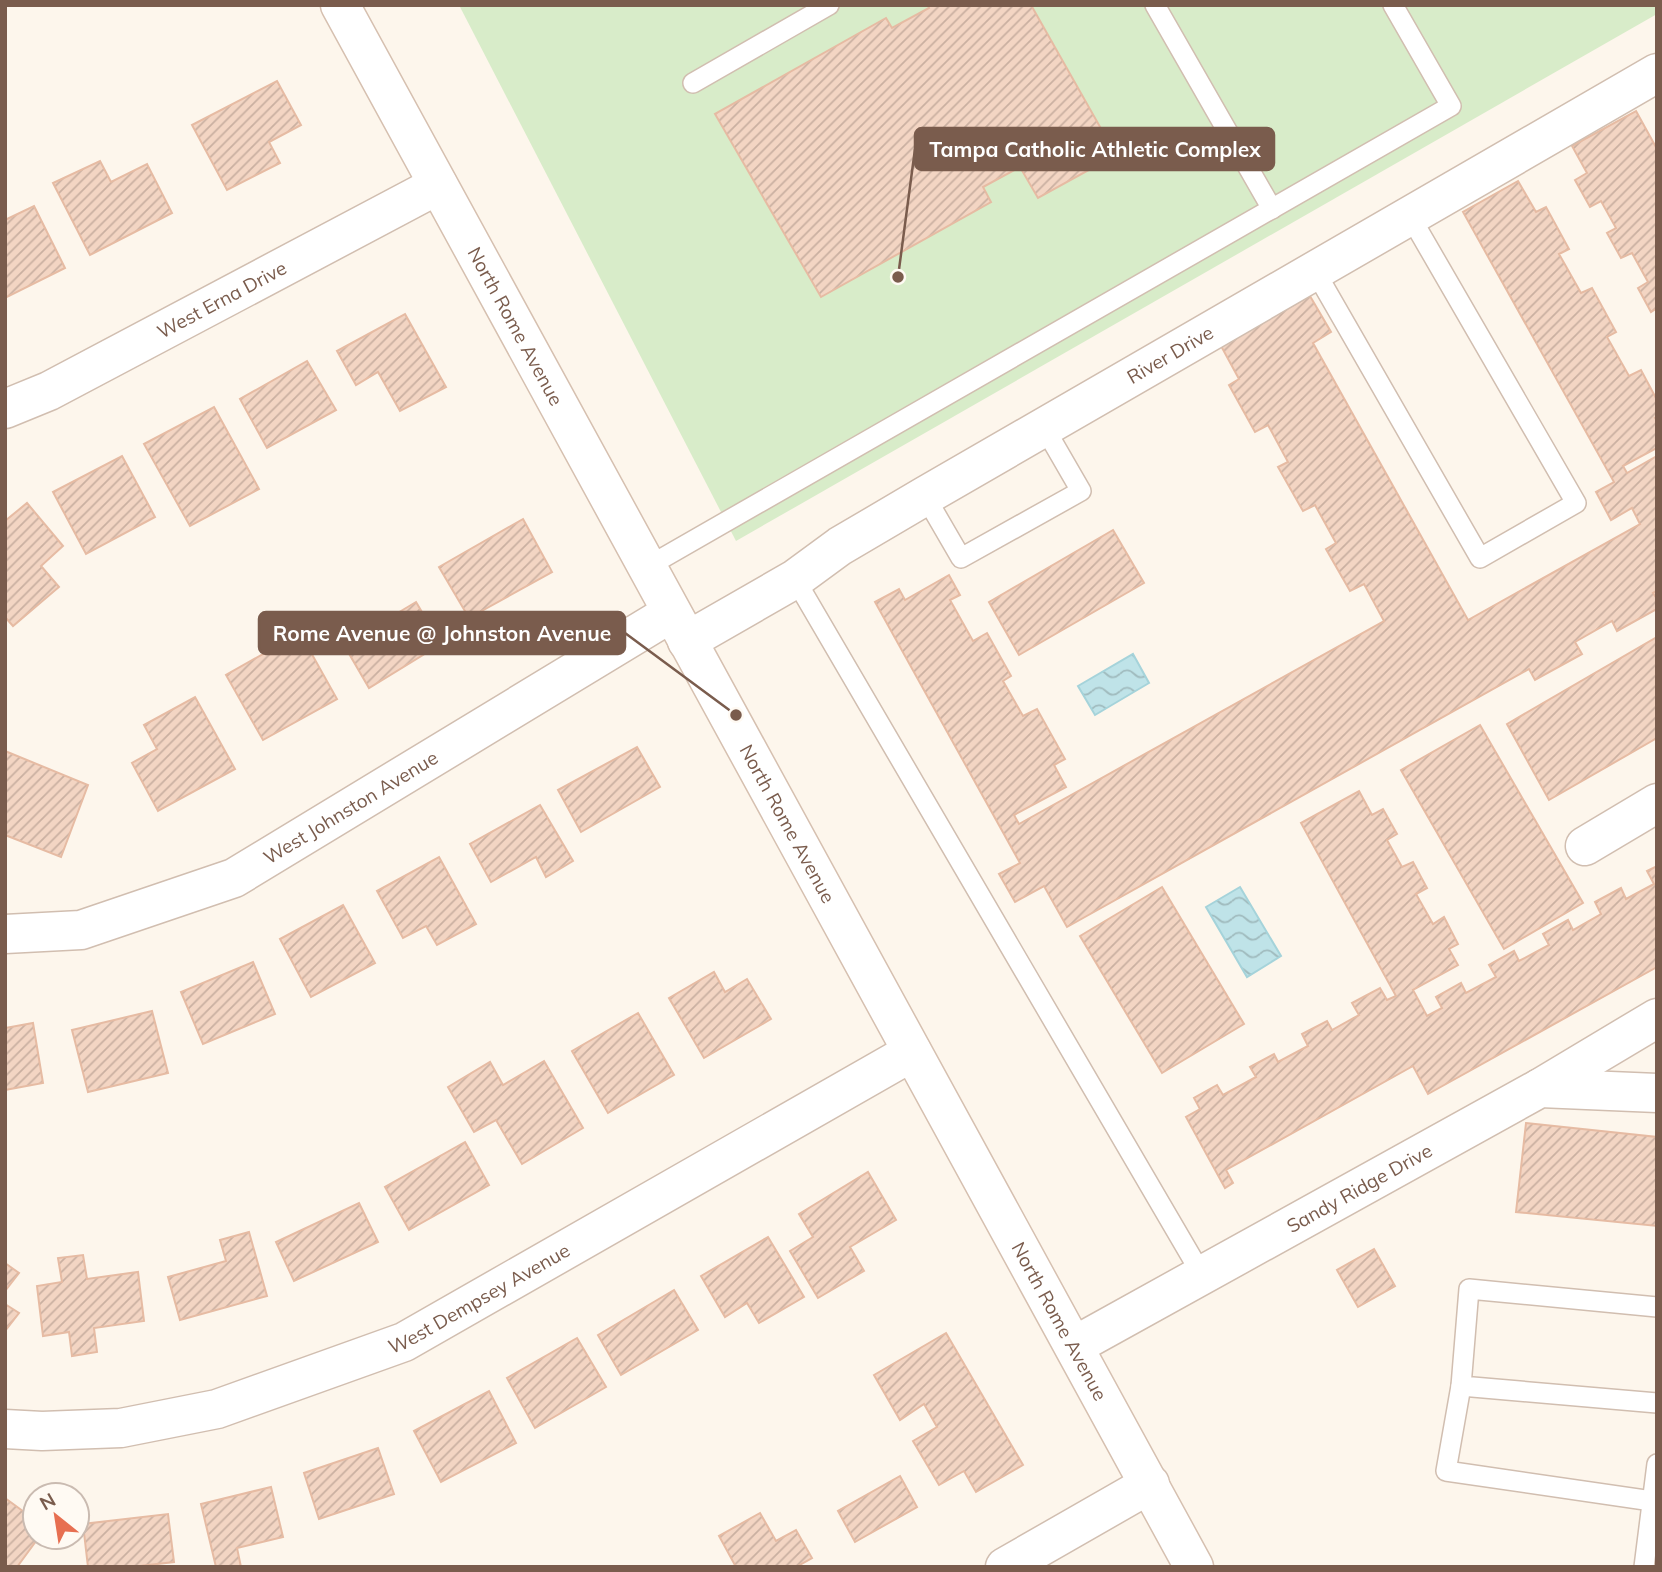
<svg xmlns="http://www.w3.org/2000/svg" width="1662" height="1572" font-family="Mulish,sans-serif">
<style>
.green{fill:#d8ecc9}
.water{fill:url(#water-waves);stroke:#a5d3da;stroke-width:2}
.building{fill:url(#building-hatch);stroke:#e6bba3;stroke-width:2}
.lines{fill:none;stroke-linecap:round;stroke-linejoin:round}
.lane-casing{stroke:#d1beb0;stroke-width:22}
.street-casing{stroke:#d1beb0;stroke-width:41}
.secondary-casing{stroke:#d6c0b0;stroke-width:41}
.lane{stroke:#fff;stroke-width:19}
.street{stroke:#fff;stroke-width:38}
.secondary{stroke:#fff;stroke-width:38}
.labels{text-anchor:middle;stroke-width:5;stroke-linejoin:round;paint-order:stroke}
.street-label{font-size:19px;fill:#7a5c4d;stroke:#fffaf3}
.leader{fill:none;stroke:#7a5c4d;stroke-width:2.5}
.callout-dot{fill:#7a5c4d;stroke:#fffaf3;stroke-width:2.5}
.callout{fill:#7a5c4d;stroke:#7a5c4d;stroke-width:2.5}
.callout-label{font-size:21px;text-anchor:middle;font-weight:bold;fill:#fff}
</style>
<defs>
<pattern id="water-waves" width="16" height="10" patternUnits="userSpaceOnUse" patternTransform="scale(1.75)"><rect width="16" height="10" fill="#bfe3e8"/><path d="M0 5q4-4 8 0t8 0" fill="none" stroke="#a0bbbe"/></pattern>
<pattern id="building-hatch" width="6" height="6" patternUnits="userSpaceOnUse" patternTransform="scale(1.75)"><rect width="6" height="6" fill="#f3d5c3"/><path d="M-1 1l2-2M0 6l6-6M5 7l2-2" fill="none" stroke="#cab0a1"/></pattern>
</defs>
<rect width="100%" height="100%" fill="#fdf6ec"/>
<polygon class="green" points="459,5 1657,5 1657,14 736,541"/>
<g class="water">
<polygon points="1133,654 1149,683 1095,715 1078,686"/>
<polygon points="1240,887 1281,956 1247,977 1206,907"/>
</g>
<g class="building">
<polygon points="928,5 1031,5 1116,155 1038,198 1020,167 983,187 991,202 821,297 715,114 886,18 892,28 929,8"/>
<polygon points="277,81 301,125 269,142 280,163 227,190 192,125"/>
<polygon points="1636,111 1657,149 1657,308 1651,312 1638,288 1648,282 1632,253 1621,258 1607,233 1616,228 1601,201 1590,207 1575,180 1587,173 1572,146"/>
<polygon points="100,161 111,182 147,164 172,213 90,255 53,183"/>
<polygon points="1518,181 1536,212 1546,207 1569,249 1559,254 1581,293 1592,288 1616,332 1607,337 1629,376 1641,370 1657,400 1657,417 1655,418 1657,421 1657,448 1623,466 1627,473 1657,456 1657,591 1653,593 1657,599 1657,609 1617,631 1612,621 1575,642 1582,654 1535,680 1529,669 1067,927 1044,886 1015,902 999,874 1020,863 875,602 899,589 905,600 949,575 960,595 950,600 973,641 987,633 1011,676 1003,681 1023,716 1037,709 1065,759 1054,765 1066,787 1014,815 1019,824 1384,621 1364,584 1350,591 1326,549 1336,543 1315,505 1303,511 1278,467 1288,462 1268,425 1255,432 1229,385 1239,379 1221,346 1310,296 1331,332 1313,343 1468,620 1640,524 1632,508 1611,520 1596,492 1614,482 1463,212"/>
<polygon points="34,206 65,268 5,298 5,220"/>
<polygon points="405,314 446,387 400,411 378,372 356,385 337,351"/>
<polygon points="307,361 336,410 267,448 240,399"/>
<polygon points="214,407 259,489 190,526 144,444"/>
<polygon points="122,456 155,517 86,554 53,492"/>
<polygon points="27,503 63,546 41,566 59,587 13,626 5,617 5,521"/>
<polygon points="523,519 552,572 469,618 439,567"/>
<polygon points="1113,530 1144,583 1019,655 989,602"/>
<polygon points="416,602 441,644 369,688 344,645"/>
<polygon points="300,633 337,699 263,740 226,675"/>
<polygon points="1657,637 1657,738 1549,800 1507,724"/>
<polygon points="195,697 235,769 158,811 132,763 157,749 144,725"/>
<polygon points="1480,725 1583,903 1504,949 1401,770"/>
<polygon points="637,747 660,787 581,832 558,790"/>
<polygon points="5,751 88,785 61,857 5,835"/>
<polygon points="1359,791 1372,815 1383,809 1397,834 1387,840 1402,867 1413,862 1427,888 1416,894 1433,924 1444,917 1458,944 1449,949 1458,965 1413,990 1427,1016 1442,1008 1436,997 1461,983 1466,993 1496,977 1489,965 1514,951 1519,961 1549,945 1543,934 1568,920 1573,930 1601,914 1595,902 1621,888 1626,899 1654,884 1647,871 1657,866 1657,967 1428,1094 1413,1066 1226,1170 1233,1183 1225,1188 1186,1117 1200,1109 1194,1098 1217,1085 1223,1095 1256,1077 1250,1067 1274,1054 1278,1062 1308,1046 1302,1034 1327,1021 1332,1030 1359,1015 1352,1003 1380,988 1387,1000 1396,996 1301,823"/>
<polygon points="540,805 573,861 546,877 536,857 491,882 470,844"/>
<polygon points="439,857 476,924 437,945 426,926 403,938 377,891"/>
<polygon points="1162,887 1244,1024 1162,1073 1080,936"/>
<polygon points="343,905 375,963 311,997 280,939"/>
<polygon points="253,962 275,1014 203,1044 181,992"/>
<polygon points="714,972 725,992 747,979 771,1019 704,1058 669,998"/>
<polygon points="152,1011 168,1073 88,1092 72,1030"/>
<polygon points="638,1013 674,1075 608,1113 572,1051"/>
<polygon points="33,1023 43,1083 5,1090 5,1028"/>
<polygon points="544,1061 583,1128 522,1164 496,1120 474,1132 448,1087 490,1062 503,1085"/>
<polygon points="1526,1123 1657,1137 1657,1226 1516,1212"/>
<polygon points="465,1142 489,1185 409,1230 385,1187"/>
<polygon points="868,1172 896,1220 850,1247 864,1271 818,1298 790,1251 813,1237 799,1214"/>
<polygon points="359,1203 378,1242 294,1281 276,1242"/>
<polygon points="249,1232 267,1296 180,1320 168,1277 226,1261 220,1240"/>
<polygon points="768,1237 804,1297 759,1323 747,1303 725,1317 701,1276"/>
<polygon points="1374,1249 1395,1286 1358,1307 1337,1270"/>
<polygon points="83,1255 87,1279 138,1272 144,1321 94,1328 97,1352 72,1356 69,1332 43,1336 37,1286 62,1282 58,1258"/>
<polygon points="5,1263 19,1273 5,1291"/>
<polygon points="674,1290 698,1330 621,1375 598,1335"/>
<polygon points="5,1304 19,1313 5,1331"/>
<polygon points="946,1333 1023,1465 976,1492 964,1471 939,1485 913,1441 937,1427 924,1404 900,1420 874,1375"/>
<polygon points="577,1338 606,1387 535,1428 507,1378"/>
<polygon points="489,1391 516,1443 441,1482 414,1431"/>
<polygon points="378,1448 394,1494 319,1519 304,1473"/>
<polygon points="900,1476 917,1507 855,1542 838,1511"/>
<polygon points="271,1487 283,1537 237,1548 241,1567 216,1567 201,1504"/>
<polygon points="5,1498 35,1520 35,1537 39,1537 17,1567 5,1567"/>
<polygon points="760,1513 776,1541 796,1530 812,1558 796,1567 736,1567 719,1536"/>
<polygon points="168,1514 174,1562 131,1567 88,1567 83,1524"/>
</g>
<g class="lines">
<g class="lane-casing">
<g id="lane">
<polyline points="1155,5 1272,209"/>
<polyline points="693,83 829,5"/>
<polyline points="1315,271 1480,558 1576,503 1410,216"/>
<polyline points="925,496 961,558 1081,491 1044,427"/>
<polyline points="647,567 1451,106 1393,5"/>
<polyline points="795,579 1202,1275"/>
<polyline points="1657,1307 1469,1289 1461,1386 1657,1403"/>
<polyline points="1461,1386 1446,1471 1652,1501"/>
<polyline points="1644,1567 1657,1464"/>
</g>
</g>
<g class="street-casing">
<g id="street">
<path id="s1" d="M5,409L49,391L438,185"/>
<path id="s2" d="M687,641L795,579L840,546L925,496L1657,73"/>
<polyline points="1585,846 1657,803"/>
<path id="s3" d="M5,934L81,930L234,878L671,613"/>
<polyline points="1540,1088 1657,1018"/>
<path id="s4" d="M1074,1346L1540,1088L1657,1093"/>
<path id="s5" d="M5,1429L42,1431L121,1428L217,1409L404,1342L912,1052"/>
<polyline points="1005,1567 1150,1484"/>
</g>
</g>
<g class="secondary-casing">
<g id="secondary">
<path id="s6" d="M340,5L1194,1567"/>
</g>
</g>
<use href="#lane" class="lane"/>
<use href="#street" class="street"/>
<use href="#secondary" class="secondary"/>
</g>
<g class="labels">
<g class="street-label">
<text dy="7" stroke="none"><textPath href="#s1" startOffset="243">West Erna Drive</textPath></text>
<text dy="7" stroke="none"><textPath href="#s6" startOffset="366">North Rome Avenue</textPath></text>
<text dy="7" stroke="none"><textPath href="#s2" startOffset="562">River Drive</textPath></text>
<text dy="7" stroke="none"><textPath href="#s3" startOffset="374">West Johnston Avenue</textPath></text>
<text dy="7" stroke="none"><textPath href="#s6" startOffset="933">North Rome Avenue</textPath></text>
<text dy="7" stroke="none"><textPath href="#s4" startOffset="326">Sandy Ridge Drive</textPath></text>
<text dy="7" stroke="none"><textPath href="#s5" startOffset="499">West Dempsey Avenue</textPath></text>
<text dy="7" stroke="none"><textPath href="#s6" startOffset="1500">North Rome Avenue</textPath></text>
</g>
</g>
<path class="leader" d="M898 277L915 149M736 715L625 633"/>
<g class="callout-dot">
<circle cx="898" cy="277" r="7"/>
<circle cx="736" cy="715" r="7"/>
</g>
<g class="callout">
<rect x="915" y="128" width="359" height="42" rx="7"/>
<rect x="259" y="612" width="366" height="42" rx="7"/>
</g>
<g class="callout-label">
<text x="1095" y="157">Tampa Catholic Athletic Complex</text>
<text x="442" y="641">Rome Avenue @ Johnston Avenue</text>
</g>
<rect width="1662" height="1572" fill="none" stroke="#7a5c4d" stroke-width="14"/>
<g transform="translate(56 1516) rotate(330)"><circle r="33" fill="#fffaf3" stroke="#cabbb1" stroke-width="2"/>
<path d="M0-5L12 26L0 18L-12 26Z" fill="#e76f51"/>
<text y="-10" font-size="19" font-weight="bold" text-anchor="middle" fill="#7a5c4d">N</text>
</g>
</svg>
